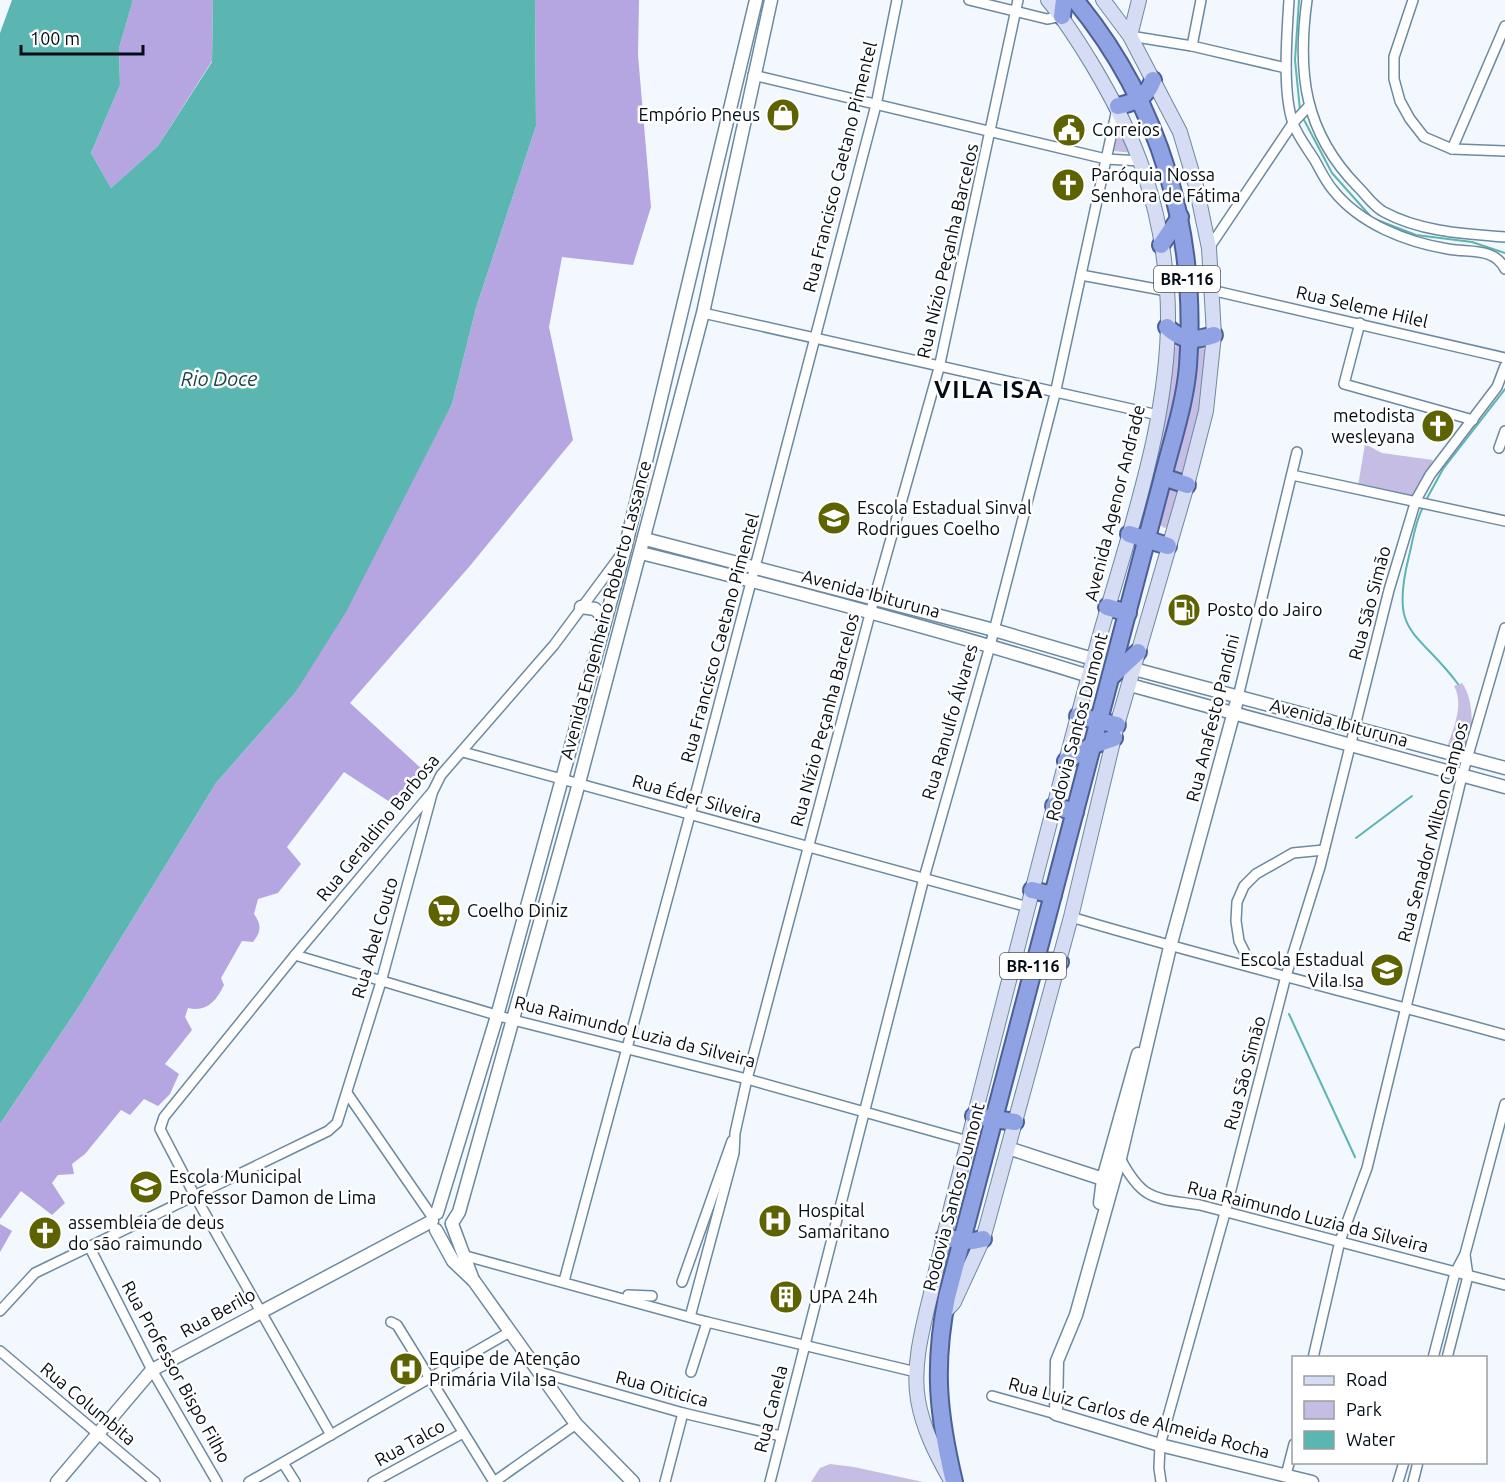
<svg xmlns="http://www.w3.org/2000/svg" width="1505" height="1482" font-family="Ubuntu,sans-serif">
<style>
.green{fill:#c6bde5}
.forest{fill:#b5a6e2}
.water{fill:#5bb5b1}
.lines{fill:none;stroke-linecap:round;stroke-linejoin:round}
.stream{stroke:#5bb5b1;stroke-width:2}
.minor-casing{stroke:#6d89a0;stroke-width:12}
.tertiary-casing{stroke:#6d89a0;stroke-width:15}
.secondary-casing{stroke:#6d89a0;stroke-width:16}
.trunk-casing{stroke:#4c5f96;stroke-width:20}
.minor{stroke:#fff;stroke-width:9}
.tertiary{stroke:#fff;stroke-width:12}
.secondary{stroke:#d5dcf4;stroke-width:14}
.trunk{stroke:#8fa2e3;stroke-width:16}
.labels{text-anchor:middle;stroke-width:5;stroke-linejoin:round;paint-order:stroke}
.shield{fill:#fff;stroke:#4f565b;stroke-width:1.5}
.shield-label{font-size:16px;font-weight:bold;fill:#040d15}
.poi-label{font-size:18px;fill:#040d15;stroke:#fff;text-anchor:start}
.street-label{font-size:18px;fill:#040d15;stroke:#fff}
.water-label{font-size:20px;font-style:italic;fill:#1b4544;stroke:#fff}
.district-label{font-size:24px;font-weight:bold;letter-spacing:1.5px;fill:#040d15;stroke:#fff}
</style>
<rect width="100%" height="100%" fill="#f2f8fd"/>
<g class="green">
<polygon points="1118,126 1133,153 1113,151"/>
<polygon points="1182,344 1179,386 1148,511 1144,514 1140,512 1164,408 1174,347"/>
<polygon points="1201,347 1207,350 1207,357 1199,410 1184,472 1181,475 1173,472 1197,349"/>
<polygon points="1365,444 1382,453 1433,460 1413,498 1358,486"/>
<polygon points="1166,486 1179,491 1169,527 1164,528 1157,522"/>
<path d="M1462,683C1475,700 1473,737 1468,757L1446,751C1452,731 1465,706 1454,686Z"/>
<polygon points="830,1464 854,1467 923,1482 811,1482 820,1468"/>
</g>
<g class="forest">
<polygon points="133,0 213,0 212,61 158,146 111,188 91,153 120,85 119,48"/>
<path d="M535,0H639L638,55L651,207L633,265L562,257L549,327L573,440L469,567L350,703L424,771L396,806L344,772L287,847L301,864L278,893L258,899L254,914C262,925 261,932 253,942L242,941L221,978L224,985C216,1002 206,1012 188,1008L185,1017L192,1030L165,1064L179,1074L170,1094L158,1106L144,1099L130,1115L121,1110L85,1154L72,1164L74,1174L58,1175L52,1183L65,1203L52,1215L21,1191L0,1219V1124L78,1008L216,783L295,693L452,404L476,308L536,126Z"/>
<polygon points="0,1224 12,1231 0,1252"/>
</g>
<polygon class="water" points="12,0 133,0 119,48 120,85 91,153 111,188 158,146 212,62 213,0 535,0 536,126 476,308 452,404 346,612 295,693 216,783 78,1008 0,1124 0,33"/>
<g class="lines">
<g class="stream">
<polyline points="1299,0 1295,60 1300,110"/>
<polyline points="1303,118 1332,173 1372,218 1416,235 1472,242 1505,253"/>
<polyline points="1425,502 1443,469 1505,389"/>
<path d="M1423,507C1415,522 1413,540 1409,556C1389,636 1417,629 1458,684"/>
<polyline points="1356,838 1412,796"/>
<polyline points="1289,1014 1355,1157"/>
</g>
<g class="minor-casing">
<g id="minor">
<polyline points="969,0 1047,19 1062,16"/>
<path d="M1289,0C1287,33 1282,92 1293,123C1297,135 1307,148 1314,159C1320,169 1325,181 1333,190C1360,224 1406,242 1448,249C1470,253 1494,247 1505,269"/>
<path d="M1307,0C1297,73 1304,132 1358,187C1366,195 1374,207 1384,212C1421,232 1465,234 1505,237"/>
<polyline points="1413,0 1394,57 1394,79 1400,101 1410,119 1424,137 1452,149 1505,151"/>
<polyline points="1130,36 1192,46 1286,68"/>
<polyline points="1192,46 1201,0"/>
<polyline points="753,75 1106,159 1141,161"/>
<polyline points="1452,149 1505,26"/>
<polyline points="1209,248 1293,123 1308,107"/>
<polyline points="1081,275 1167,291"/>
<polyline points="1211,290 1505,358"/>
<polyline points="703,313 1158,415"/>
<polyline points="1360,323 1344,384 1473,420"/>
<polyline points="1499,448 1505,431"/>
<polyline points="1292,475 1505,521"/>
<polyline points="1238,697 1297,452"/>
<polyline points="463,752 1028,907"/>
<path d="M1071,917C1215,960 1361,995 1505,1035"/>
<polyline points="295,955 513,1020 747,1079 968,1141"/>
<polyline points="1251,965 1239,941 1236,921 1237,902 1244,886 1256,874 1293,853 1324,850"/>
<polyline points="347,1093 433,1218"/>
<path d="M1120,1158C1143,1202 1155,1198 1200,1205L1505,1285"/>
<polyline points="89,1246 152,1370 217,1482"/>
<polyline points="466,1256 707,1322 916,1372"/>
<polyline points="564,1281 690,815 876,105 897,0"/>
<polyline points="682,1282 732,1141"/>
<polyline points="628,1295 652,1296"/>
<polyline points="0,1311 35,1273 328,1131 337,1123 381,982 432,794"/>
<polyline points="690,1317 734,1153 735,1133 747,1079 874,599 939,368 1018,0"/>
<polyline points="391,1322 397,1325 494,1482"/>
<polyline points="0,1351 155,1482"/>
<polyline points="1313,1358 1340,1241 1367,1168 1462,776 1505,628"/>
<polyline points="1433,1358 1455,1273 1465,1254 1505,1104"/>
<polyline points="1447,1358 1468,1276 1465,1255"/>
<polyline points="539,1372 683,1413 781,1436"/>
<polyline points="691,1372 707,1322"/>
<polyline points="992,1396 1056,1414"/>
<polyline points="331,1435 195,1196 160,1129 164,1117 295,955 433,791 441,775 554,645 623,552"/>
<polyline points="283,1463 295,1482"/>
<polyline points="1286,1475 1294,1444"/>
<polyline points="249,1482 508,1333"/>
<polyline points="373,1482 463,1433"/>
<polyline points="494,1482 576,1424"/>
<polyline points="665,1482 683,1413"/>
<polyline points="770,1482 924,878 990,646 1055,394 1117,109"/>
<polyline points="1161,1482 1159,1468 1160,1445 1225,1213 1286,976 1320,867 1389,590 1416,500 1430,475 1497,387 1505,366"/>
<polyline points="1398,1482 1404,1462"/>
<polyline points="1413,1482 1418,1462"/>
</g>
</g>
<g class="tertiary-casing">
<g id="tertiary">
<polyline points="645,539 994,630 1093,659"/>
<path d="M641,553C791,590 941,630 1089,676"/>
<polyline points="581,607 595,609 604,618"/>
<polyline points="1134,669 1505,768"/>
<polyline points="1130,685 1505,787"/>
<polyline points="1238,697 1170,947 1120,1158 1076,1315 1057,1361 1056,1414 1160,1445 1312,1482"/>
<polyline points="1008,1148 1103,1179"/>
<polyline points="1100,1203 1103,1179 1138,1054"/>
<polyline points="437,1213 497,1016 625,549 756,0"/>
<polyline points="452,1223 459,1212 579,783 703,313 771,0"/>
<polyline points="452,1224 473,1280"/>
<polyline points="436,1230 453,1261 474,1281 576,1424 633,1482"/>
<polyline points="57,1482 152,1370 432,1221"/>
</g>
</g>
<g class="secondary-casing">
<g id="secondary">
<polyline points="1130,36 1139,0"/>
<polyline points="944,1313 954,1302 983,1239 1071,917 1117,725 1187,485 1206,411 1214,335 1209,248 1196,186 1180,132 1130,36 1103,0"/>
<path d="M950,1479C936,1454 923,1429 918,1400C912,1365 923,1327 931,1293C941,1248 952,1202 964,1157C1007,989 1049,821 1095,653C1126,539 1176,409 1167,289C1161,203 1136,137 1092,64C1078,41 1065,20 1048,0"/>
</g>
</g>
<g class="trunk-casing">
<g id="trunk">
<polyline points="1062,16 1064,0"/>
<path d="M1118,106C1136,102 1147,97 1153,80"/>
<polyline points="1161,245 1180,217"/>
<path d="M1167,327C1183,342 1194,341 1214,335"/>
<polyline points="1163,477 1187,485"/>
<polyline points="1129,534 1168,546"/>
<polyline points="1107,607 1128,613"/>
<polyline points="1111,677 1138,652"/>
<polyline points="1078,716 1117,725"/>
<polyline points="1066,761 1091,746 1114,738"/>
<polyline points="1054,806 1075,812"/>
<polyline points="1032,890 1053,895"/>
<polyline points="1034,961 1060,962"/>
<polyline points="974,1116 1015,1122"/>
<polyline points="944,1238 973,1241 983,1239"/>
<path d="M954,1482C938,1415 933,1366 947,1297L1163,477C1172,441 1185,403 1188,366C1198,232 1160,103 1075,0"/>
</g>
</g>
<use href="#minor" class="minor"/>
<use href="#tertiary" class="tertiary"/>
<use href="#secondary" class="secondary"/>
<use href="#trunk" class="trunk"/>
</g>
<defs>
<g id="shop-disc" transform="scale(1.725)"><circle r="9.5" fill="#5d6300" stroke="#fff"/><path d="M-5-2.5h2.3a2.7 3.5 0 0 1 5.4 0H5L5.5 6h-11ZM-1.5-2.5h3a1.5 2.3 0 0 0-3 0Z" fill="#fff"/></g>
<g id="civic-disc" transform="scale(1.725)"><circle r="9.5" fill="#5d6300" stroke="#fff"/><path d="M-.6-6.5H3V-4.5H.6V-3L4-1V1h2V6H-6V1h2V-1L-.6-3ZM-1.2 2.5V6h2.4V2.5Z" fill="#fff"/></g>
<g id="church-disc" transform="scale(1.725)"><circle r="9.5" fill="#5d6300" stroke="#fff"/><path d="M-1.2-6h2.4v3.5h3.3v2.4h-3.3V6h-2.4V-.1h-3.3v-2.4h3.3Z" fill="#fff"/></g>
<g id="school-disc" transform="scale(1.725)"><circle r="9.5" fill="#5d6300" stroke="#fff"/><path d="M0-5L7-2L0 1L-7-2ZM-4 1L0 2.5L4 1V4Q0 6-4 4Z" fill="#fff"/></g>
<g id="fuel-disc" transform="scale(1.725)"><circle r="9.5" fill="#5d6300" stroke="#fff"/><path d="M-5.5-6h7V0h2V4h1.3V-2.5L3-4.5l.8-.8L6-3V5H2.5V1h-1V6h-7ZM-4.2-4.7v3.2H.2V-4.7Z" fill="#fff"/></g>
<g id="supermarket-disc" transform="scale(1.725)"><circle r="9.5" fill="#5d6300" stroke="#fff"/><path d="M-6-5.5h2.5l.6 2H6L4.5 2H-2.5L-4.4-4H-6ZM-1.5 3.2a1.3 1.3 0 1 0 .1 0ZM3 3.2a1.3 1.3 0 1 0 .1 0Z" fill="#fff"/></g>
<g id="hospital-disc" transform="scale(1.725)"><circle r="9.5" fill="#5d6300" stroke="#fff"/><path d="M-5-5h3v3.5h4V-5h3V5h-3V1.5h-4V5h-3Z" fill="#fff"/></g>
<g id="building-disc" transform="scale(1.725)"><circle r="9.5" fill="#5d6300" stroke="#fff"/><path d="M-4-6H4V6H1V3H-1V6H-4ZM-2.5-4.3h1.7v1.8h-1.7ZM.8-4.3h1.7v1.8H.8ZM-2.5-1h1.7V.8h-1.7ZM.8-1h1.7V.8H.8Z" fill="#fff"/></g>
</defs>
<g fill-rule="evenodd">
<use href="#shop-disc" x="783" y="115"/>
<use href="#civic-disc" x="1069" y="130"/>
<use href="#church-disc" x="1068" y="185"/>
<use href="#church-disc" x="1438" y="426"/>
<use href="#school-disc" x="834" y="518"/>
<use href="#fuel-disc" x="1184" y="610"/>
<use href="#supermarket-disc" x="444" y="911"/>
<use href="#school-disc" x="1387" y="970"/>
<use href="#school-disc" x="146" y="1187"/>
<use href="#hospital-disc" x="775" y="1221"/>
<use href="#church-disc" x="45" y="1233"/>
<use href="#building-disc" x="786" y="1297"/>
<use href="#hospital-disc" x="406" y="1369"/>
</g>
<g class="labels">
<g class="shield">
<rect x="1154" y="266" width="66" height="26" rx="4.5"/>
<rect x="1000" y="953" width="66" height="26" rx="4.5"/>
</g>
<g class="shield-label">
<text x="1187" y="285">BR-116</text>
<text x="1033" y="972">BR-116</text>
</g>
<g class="poi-label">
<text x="760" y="121" text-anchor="end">Empório Pneus</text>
<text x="1092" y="136">Correios</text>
<text x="1091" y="181">Paróquia Nossa<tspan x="1091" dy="21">Senhora de Fátima</tspan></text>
<text x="1415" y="422" text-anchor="end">metodista<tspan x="1415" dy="21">wesleyana</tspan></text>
<text x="857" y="514">Escola Estadual Sinval<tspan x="857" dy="21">Rodrigues Coelho</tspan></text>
<text x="1207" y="616">Posto do Jairo</text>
<text x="467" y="917">Coelho Diniz</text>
<text x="1364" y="966" text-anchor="end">Escola Estadual<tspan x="1364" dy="21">Vila Isa</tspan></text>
<text x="169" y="1183">Escola Municipal<tspan x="169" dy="21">Professor Damon de Lima</tspan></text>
<text x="798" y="1217">Hospital<tspan x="798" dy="21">Samaritano</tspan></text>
<text x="68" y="1229">assembleia de deus<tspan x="68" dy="21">do são raimundo</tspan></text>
<text x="809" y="1303">UPA 24h</text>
<text x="429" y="1365">Equipe de Atenção<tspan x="429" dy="21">Primária Vila Isa</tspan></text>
</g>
<g class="street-label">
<text transform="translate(840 167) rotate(-76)" y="6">Rua Francisco Caetano Pimentel</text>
<text transform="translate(948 251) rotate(-77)" y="6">Rua Nízio Peçanha Barcelos</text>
<text transform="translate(1362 307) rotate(13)" y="6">Rua Seleme Hilel</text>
<text transform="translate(1115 503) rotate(-76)" y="6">Avenida Agenor Andrade</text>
<text transform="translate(871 594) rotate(15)" y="6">Avenida Ibituruna</text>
<text transform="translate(1370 603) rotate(-75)" y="6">Rua São Simão</text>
<text transform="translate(606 610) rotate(-75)" y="6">Avenida Engenheiro Roberto Lassance</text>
<text transform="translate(720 638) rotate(-75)" y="6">Rua Francisco Caetano Pimentel</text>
<text transform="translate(1213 718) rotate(-76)" y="6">Rua Anafesto Pandini</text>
<text transform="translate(825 720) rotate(-75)" y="6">Rua Nízio Peçanha Barcelos</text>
<text transform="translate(950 722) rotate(-74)" y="6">Rua Ranulfo Álvares</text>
<text transform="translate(1339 723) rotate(15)" y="6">Avenida Ibituruna</text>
<text transform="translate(1077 727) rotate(-75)" y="6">Rodovia Santos Dumont</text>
<text transform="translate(697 799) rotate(16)" y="6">Rua Éder Silveira</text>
<text transform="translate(378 828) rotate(-51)" y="6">Rua Geraldino Barbosa</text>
<text transform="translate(1433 832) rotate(-75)" y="6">Rua Senador Milton Campos</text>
<text transform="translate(375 938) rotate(-74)" y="6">Rua Abel Couto</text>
<text transform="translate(635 1032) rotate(14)" y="6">Rua Raimundo Luzia da Silveira</text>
<text transform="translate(1245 1073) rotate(-75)" y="6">Rua São Simão</text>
<text transform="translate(954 1197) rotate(-75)" y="6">Rodovia Santos Dumont</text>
<text transform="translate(1308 1217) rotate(14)" y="6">Rua Raimundo Luzia da Silveira</text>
<text transform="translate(218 1313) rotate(-29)" y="6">Rua Berilo</text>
<text transform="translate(176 1372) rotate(61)" y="6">Rua Professor Bispo Filho</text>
<text transform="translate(662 1389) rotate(15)" y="6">Rua Oiticica</text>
<text transform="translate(88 1404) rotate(40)" y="6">Rua Columbita</text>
<text transform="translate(771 1409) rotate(-76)" y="6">Rua Canela</text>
<text transform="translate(1139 1418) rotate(15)" y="6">Rua Luiz Carlos de Almeida Rocha</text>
<text transform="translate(410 1443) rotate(-29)" y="6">Rua Talco</text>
</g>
<g class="water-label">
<text x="219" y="386">Rio Doce</text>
</g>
<g class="district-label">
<text x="989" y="398">VILA ISA</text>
</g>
</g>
<rect x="1292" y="1356" width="195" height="108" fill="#ffffff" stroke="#9b9ea1" stroke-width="1.5"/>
<rect x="1304" y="1376" width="30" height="9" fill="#d5dcf4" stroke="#9b9ea1" stroke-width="1.5"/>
<text x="1346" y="1386" font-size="18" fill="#040d15">Road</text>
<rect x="1304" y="1401" width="30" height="18" fill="#c6bde5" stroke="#9b9ea1" stroke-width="1.5"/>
<text x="1346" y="1416" font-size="18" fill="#040d15">Park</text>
<rect x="1304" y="1431" width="30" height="18" fill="#5bb5b1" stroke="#9b9ea1" stroke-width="1.5"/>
<text x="1346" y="1446" font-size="18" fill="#040d15">Water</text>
<path d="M21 45v9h122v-9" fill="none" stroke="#040d15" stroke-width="3"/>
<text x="30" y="45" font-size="18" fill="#040d15" stroke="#ffffff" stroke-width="4.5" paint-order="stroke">100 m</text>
</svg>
